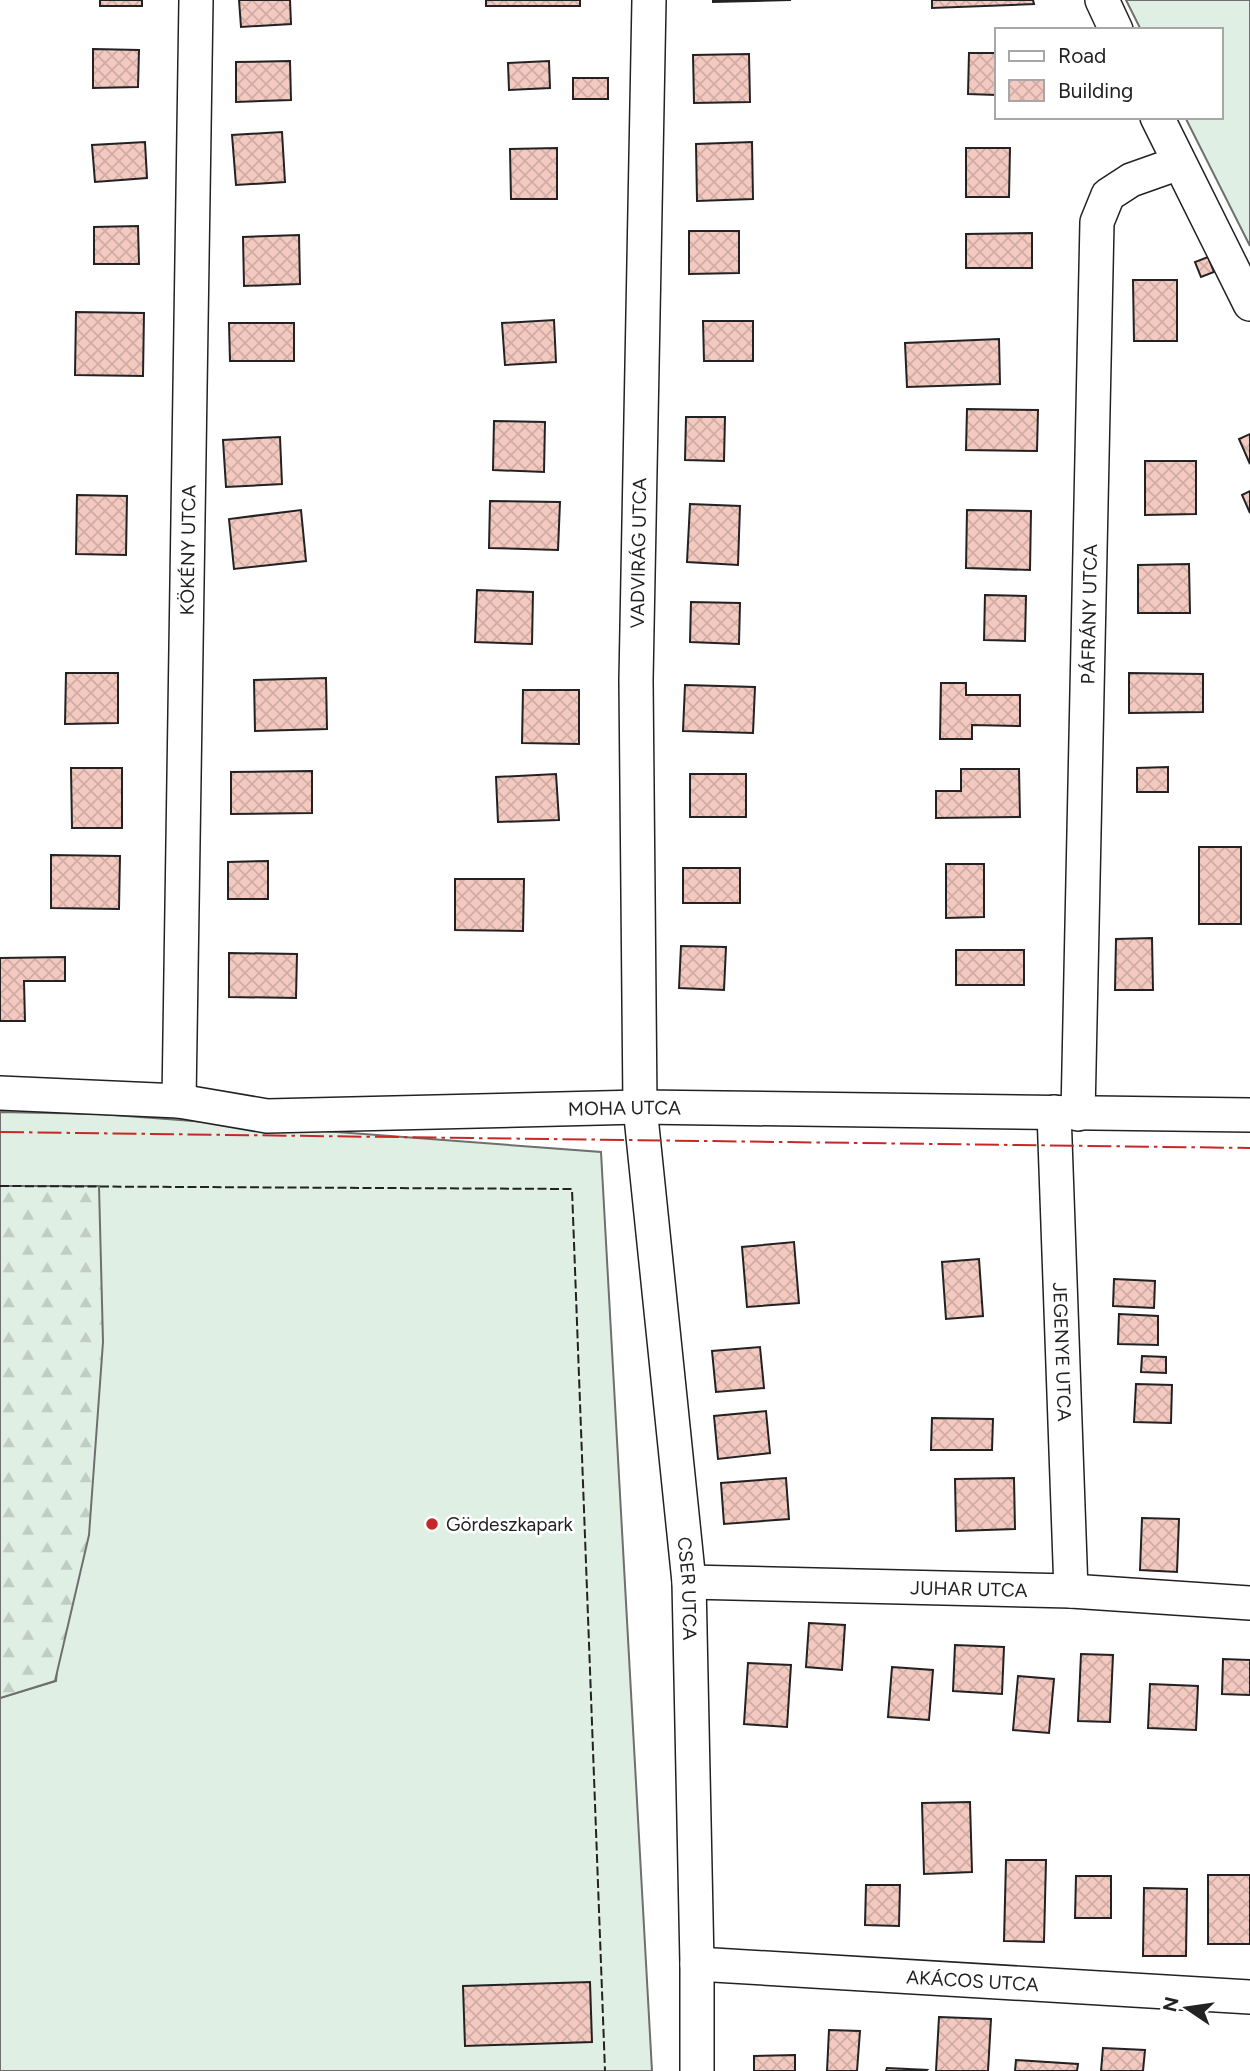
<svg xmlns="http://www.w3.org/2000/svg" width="1250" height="2071" font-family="Figtree,sans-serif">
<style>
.grass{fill:#e0efe3;stroke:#6f6f6f;stroke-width:2}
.forest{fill:url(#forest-firs);stroke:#6f6f6f;stroke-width:2}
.building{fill:url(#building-cross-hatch);stroke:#222;stroke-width:2}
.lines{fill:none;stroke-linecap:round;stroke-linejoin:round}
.street-casing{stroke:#222;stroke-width:36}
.street{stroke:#fff;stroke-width:33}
.fence{stroke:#222;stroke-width:2;stroke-dasharray:9 3.5;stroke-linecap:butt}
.power{stroke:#c62828;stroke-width:2;stroke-dasharray:24 5 3.5 5;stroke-linecap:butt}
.poi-dot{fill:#c62828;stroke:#fff;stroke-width:2.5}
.labels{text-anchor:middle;stroke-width:5;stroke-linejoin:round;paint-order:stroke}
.street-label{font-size:19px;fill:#222;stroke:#fff}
.poi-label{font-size:19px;fill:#222;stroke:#fff;text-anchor:start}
</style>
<defs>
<pattern id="forest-firs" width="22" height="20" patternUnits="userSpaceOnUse" patternTransform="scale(1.75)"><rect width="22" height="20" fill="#e0efe3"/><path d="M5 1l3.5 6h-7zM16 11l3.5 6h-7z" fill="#c0cdc2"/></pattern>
<pattern id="building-cross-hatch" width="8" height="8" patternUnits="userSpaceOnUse" patternTransform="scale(1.75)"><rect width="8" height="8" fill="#f3c9c0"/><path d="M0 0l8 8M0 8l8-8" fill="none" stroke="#d0aca5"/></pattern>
</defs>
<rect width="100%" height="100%" fill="#fff"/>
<g class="grass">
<polygon points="1126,0 1250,0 1250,246 1185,117 1220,117 1220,30 1141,30"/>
<polygon points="0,1112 100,1114 601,1152 652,2071 0,2071 0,1698 56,1681 99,1186 0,1186"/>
</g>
<polygon class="forest" points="0,1186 99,1186 103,1342 89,1535 55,1681 0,1698"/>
<g class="building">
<rect x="100" y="0" width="42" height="6"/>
<polygon points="239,0 290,0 291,24 241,27"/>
<rect x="486" y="0" width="94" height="6"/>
<polygon points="713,0 791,0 713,2"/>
<polygon points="932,0 1033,0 1034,4 932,8"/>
<polygon points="93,49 139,50 138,87 93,88"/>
<polygon points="969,53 996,53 996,95 968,94"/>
<polygon points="749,54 750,102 694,103 693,55"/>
<polygon points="290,61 291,100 236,102 236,62"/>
<polygon points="549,61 550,88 509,90 508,63"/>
<rect x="573" y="78" width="35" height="21"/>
<polygon points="282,132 285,182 236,185 232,135"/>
<polygon points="145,142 147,178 95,182 92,145"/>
<polygon points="752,142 753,199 697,201 696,144"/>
<polygon points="557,148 557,199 511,199 510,149"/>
<polygon points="966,148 1010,148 1009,197 966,197"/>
<polygon points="138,226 139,264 94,264 94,227"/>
<polygon points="689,231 739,231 739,273 689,274"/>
<polygon points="1032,233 1032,268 966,268 966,234"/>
<polygon points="299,235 300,284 244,286 243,237"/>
<polygon points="1208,257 1214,272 1201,277 1195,262"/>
<polygon points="1133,280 1177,280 1177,341 1134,341"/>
<polygon points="76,312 144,313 143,376 75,375"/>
<polygon points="554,320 556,362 505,365 502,323"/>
<polygon points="703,321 753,321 753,361 704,361"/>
<polygon points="229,323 294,323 294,361 230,361"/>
<polygon points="999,339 1000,384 907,387 905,343"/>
<polygon points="967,409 1038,410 1037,451 966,450"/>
<polygon points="686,417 725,417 724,461 685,460"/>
<polygon points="494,421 545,422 544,472 493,470"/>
<polygon points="1250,434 1250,464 1239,439"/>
<polygon points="280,437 282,484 226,487 223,440"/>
<polygon points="1145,461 1196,461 1196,514 1145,515"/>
<polygon points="1250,491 1250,513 1242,495"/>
<polygon points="77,495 127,496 126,555 76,554"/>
<polygon points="490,501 560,502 558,550 489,548"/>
<polygon points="690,504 740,506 738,565 687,562"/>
<polygon points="301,510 306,561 234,569 229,519"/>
<polygon points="967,510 1031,511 1030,570 966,568"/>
<polygon points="1189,564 1190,613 1138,613 1138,565"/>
<polygon points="477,590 533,592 532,644 475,642"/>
<polygon points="985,595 1026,596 1025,641 984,640"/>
<polygon points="691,602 740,603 739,644 690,642"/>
<polygon points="66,673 118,673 118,723 65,724"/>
<polygon points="1129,673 1203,674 1203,712 1129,713"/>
<polygon points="326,678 327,729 255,731 254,680"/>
<polygon points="941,683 966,683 966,695 1020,695 1020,726 972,725 972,739 940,739"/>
<polygon points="685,685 755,687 753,733 683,731"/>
<polygon points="523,690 579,690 579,744 522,743"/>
<polygon points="1168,767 1168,792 1137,792 1137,768"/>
<polygon points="71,768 122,768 122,828 72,828"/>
<polygon points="961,769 1019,769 1020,817 936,818 936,791 961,791"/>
<polygon points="312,771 312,813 231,814 231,772"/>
<polygon points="556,774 559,820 498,822 496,777"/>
<rect x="690" y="774" width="56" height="43"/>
<rect x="1199" y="847" width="42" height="77"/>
<polygon points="51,855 120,856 119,909 51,908"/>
<polygon points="268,861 268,899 228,899 228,862"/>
<polygon points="946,864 984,864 984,917 946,918"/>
<rect x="683" y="868" width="57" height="35"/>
<polygon points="455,879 524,879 523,931 455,930"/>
<polygon points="1152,938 1153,990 1115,990 1116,939"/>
<polygon points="681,946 726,947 724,990 679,988"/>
<rect x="956" y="950" width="68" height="35"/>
<polygon points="229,953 297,954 296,998 229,997"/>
<polygon points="65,957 65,981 24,981 25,1021 0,1021 0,958"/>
<polygon points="794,1242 799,1303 747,1307 742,1247"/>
<polygon points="979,1259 983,1316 946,1319 942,1262"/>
<polygon points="1114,1279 1155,1281 1154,1308 1113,1306"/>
<polygon points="1119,1314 1158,1316 1158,1345 1118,1344"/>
<polygon points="760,1347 764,1388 716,1392 712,1351"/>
<polygon points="1142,1356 1166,1357 1166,1373 1141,1372"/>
<polygon points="1136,1384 1172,1385 1171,1423 1134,1422"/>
<polygon points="766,1411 770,1453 718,1459 714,1416"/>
<polygon points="932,1418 993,1419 992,1450 931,1450"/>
<polygon points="786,1478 789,1519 724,1524 721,1483"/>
<polygon points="1014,1478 1015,1529 956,1531 955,1479"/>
<polygon points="1142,1518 1179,1519 1177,1572 1140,1570"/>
<polygon points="809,1623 845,1625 842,1670 806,1667"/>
<polygon points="955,1645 1004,1647 1002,1694 953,1691"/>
<polygon points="1081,1654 1113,1655 1110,1722 1078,1721"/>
<polygon points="1223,1659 1250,1660 1250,1695 1222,1694"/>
<polygon points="748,1663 791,1665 787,1727 744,1724"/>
<polygon points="892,1667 933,1670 929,1720 888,1717"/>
<polygon points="1018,1676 1054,1679 1049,1733 1013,1730"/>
<polygon points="1150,1684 1198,1686 1196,1730 1148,1728"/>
<polygon points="970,1802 972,1872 924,1874 922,1803"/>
<polygon points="1006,1860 1046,1860 1044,1942 1004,1941"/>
<rect x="1208" y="1875" width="42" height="69"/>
<polygon points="1076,1876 1111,1876 1111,1918 1075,1918"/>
<polygon points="866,1885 900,1885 899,1926 865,1925"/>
<polygon points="1144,1888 1187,1889 1186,1956 1143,1956"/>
<polygon points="590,1982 592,2042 465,2046 463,1986"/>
<polygon points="939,2017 991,2019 988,2071 936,2071"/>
<polygon points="829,2030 860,2031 857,2071 827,2071"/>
<polygon points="1103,2048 1145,2050 1143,2071 1101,2071"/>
<polygon points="795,2055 795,2071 754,2071 754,2056"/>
<polygon points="1016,2060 1078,2064 1077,2071 1015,2071"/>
<polygon points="887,2068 927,2070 926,2071 886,2071"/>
</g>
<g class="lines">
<g class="street-casing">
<g id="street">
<path id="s1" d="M649,0L636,680L640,1107L689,1582L697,1964V2071"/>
<polyline points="1102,0 1116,30"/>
<polyline points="1157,117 1250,304"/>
<path id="s2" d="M0,1093L179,1101L267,1116L640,1107L1250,1115"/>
<path id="s3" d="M179,1101L196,0"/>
<path id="s4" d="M1054,1112L1071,1591"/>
<path id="s5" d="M1078,1114L1097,222L1108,195L1131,180L1179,163"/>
<path id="s6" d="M689,1582L1071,1591L1250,1603"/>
<path id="s7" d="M697,1964L1250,1997"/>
</g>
</g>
<use href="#street" class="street"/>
<polyline class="fence" points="0,1186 572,1189 605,2071"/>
<polyline class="power" points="0,1132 1250,1148"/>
</g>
<circle class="poi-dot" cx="432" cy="1524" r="7"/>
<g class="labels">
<g class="street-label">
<text dy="7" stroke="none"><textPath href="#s3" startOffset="551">KÖKÉNY UTCA</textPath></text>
<text transform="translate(638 553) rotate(-89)" y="7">VADVIRÁG UTCA</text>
<text dy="7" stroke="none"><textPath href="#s5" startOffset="500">PÁFRÁNY UTCA</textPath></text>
<text dy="7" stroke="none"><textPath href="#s2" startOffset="626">MOHA UTCA</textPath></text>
<text dy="7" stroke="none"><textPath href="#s4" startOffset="240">JEGENYE UTCA</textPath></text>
<text dy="7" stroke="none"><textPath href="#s1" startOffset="1591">CSER UTCA</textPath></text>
<text dy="7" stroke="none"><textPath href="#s6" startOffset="280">JUHAR UTCA</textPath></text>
<text dy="7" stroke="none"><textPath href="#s7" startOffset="276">AKÁCOS UTCA</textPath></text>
</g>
<g class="poi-label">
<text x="446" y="1531">Gördeszkapark</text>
</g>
</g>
<rect x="995" y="28" width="228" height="91" fill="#ffffff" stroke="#a7a7a7" stroke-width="2"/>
<rect x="1009" y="51" width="35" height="10" fill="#ffffff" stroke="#a7a7a7" stroke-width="2"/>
<text x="1058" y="63" font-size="21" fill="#222222">Road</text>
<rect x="1009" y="80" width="35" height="21" fill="url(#building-cross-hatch)" stroke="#a7a7a7" stroke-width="2"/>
<text x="1058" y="98" font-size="21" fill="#222222">Building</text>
<g transform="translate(1187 2008) rotate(283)" stroke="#ffffff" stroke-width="5" paint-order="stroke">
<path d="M0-5L12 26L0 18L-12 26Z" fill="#222222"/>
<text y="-10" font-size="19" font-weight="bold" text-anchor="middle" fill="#222222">N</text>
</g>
</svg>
